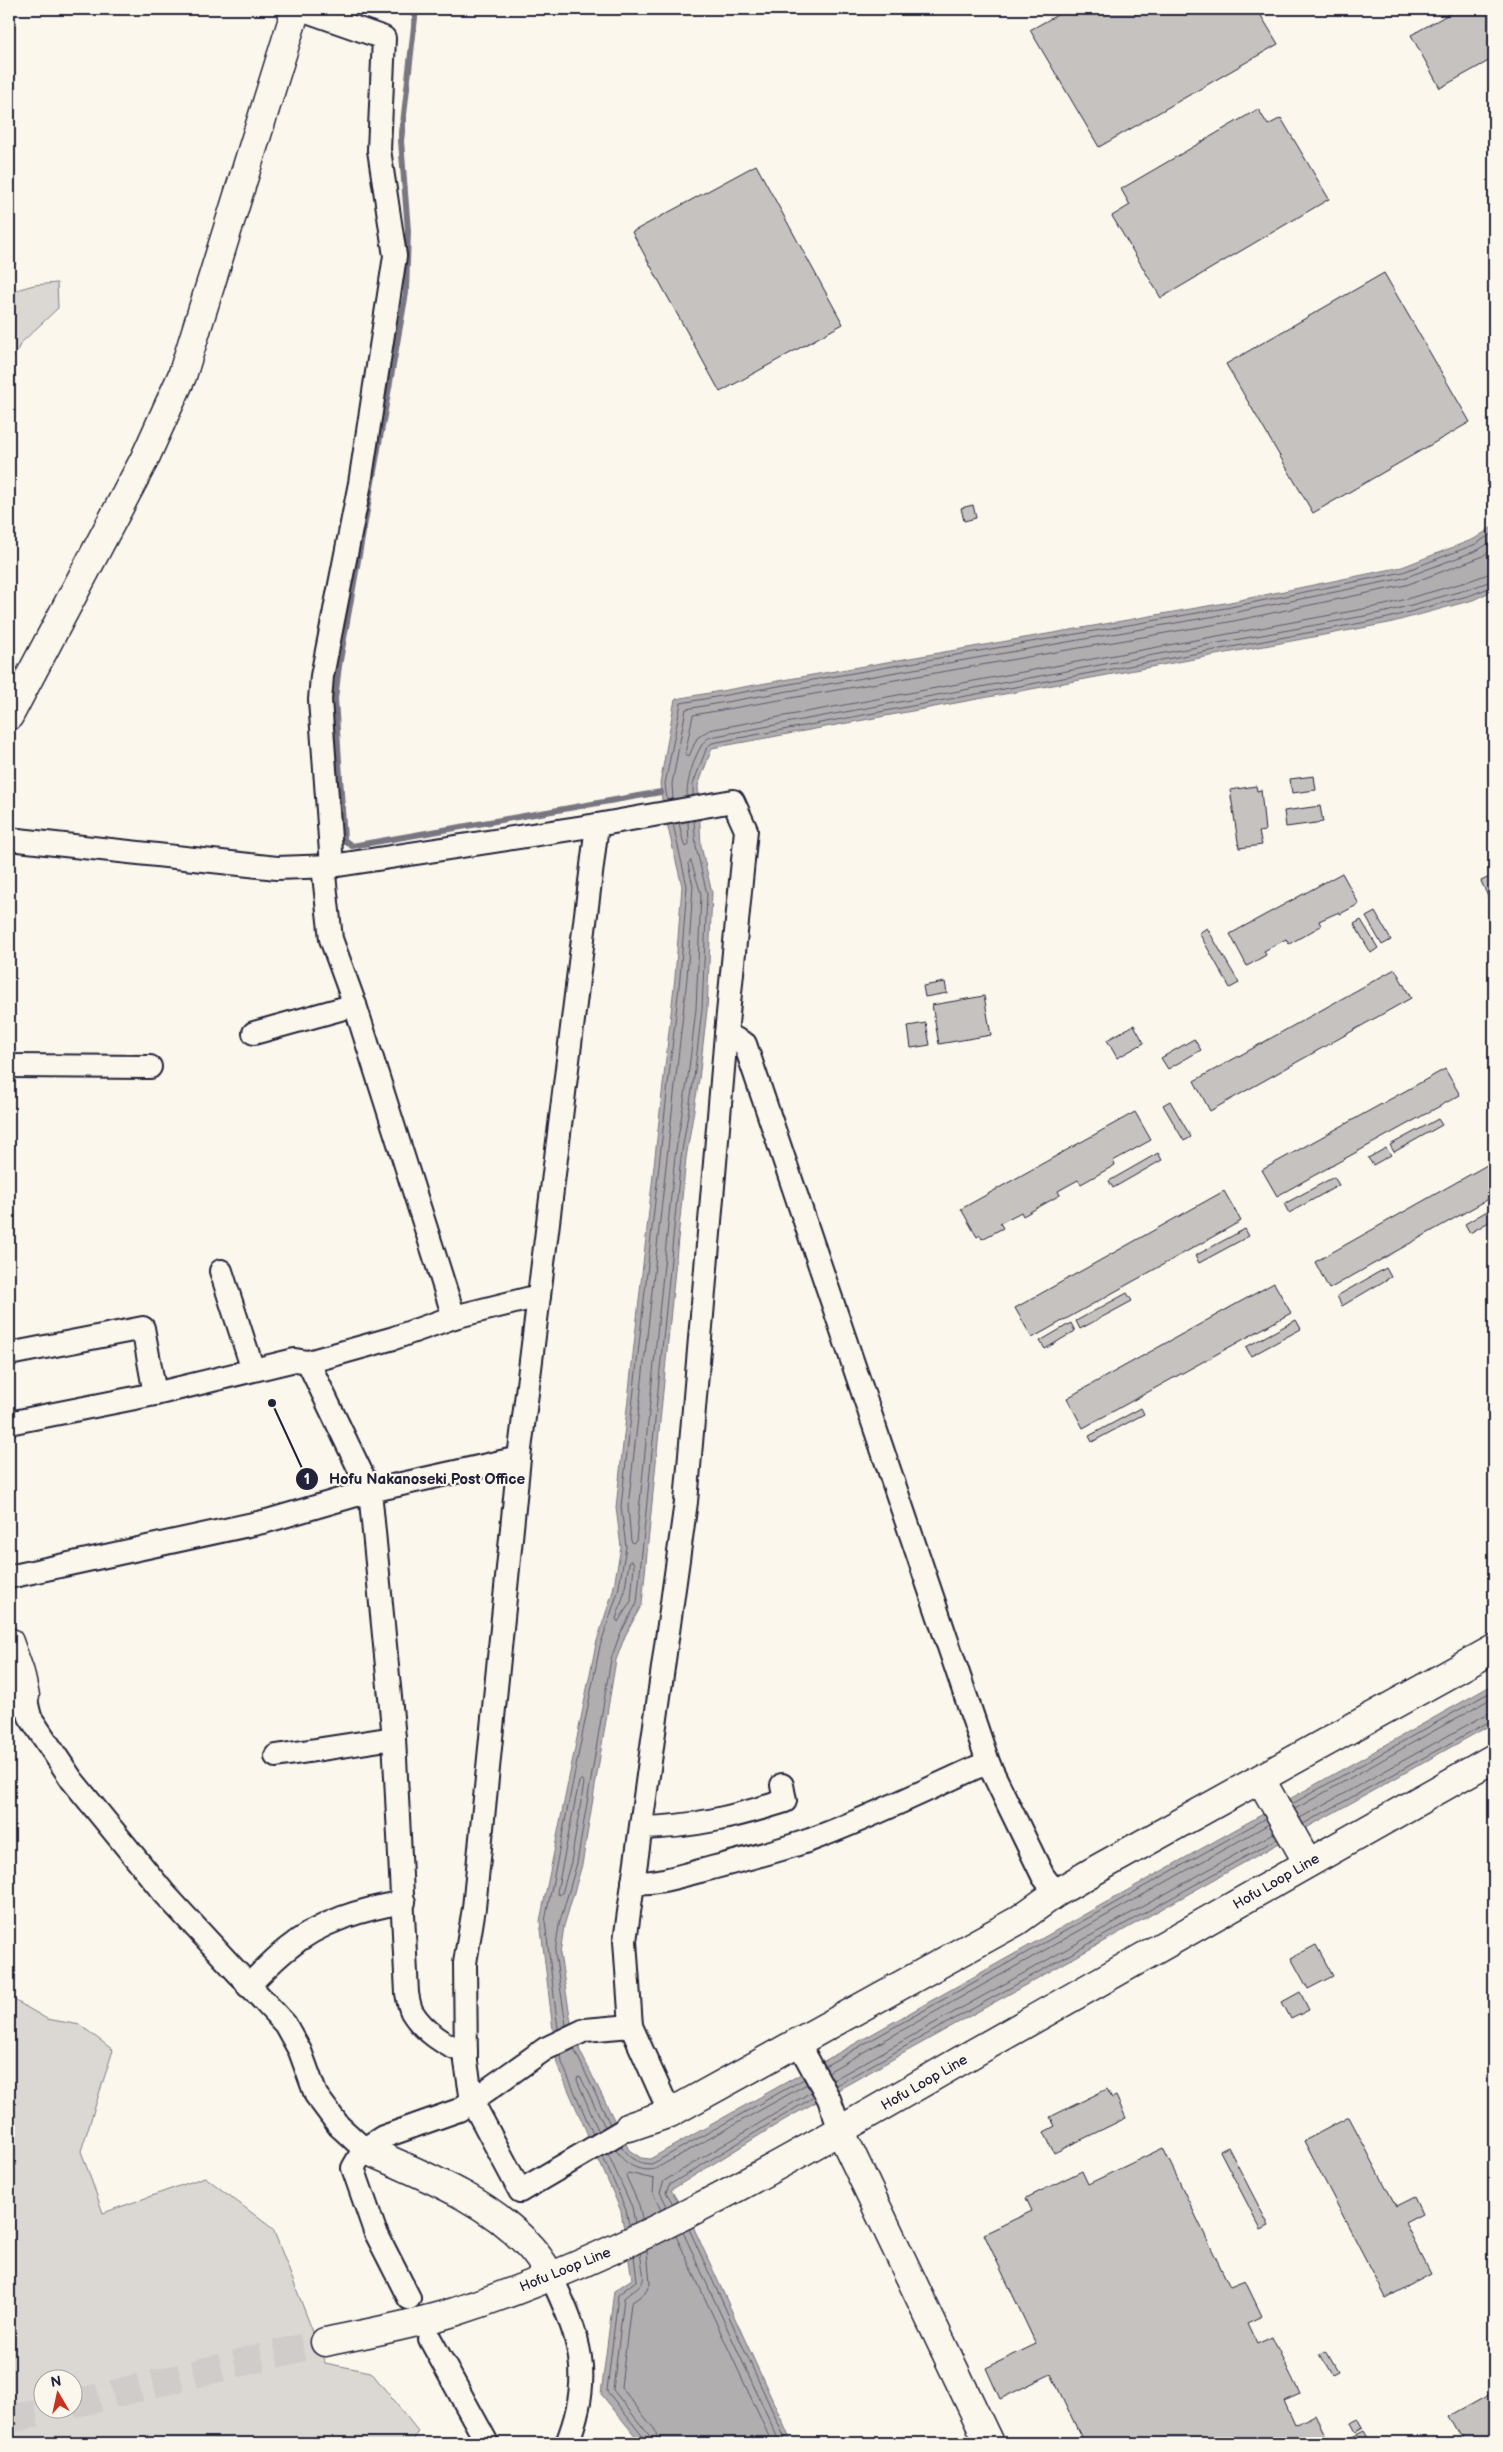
<svg xmlns="http://www.w3.org/2000/svg" width="1503" height="2452" font-family="'Balsamiq Sans',sans-serif">
<style>
.green{fill:#dbd8d3;stroke:#7e7d87;fill-rule:evenodd}
.water{fill:#b1aeb0;stroke:#787681}
.lines{fill:none;stroke-linecap:round;stroke-linejoin:round}
.shore{stroke:#5b5a6a;stroke-width:1}
.stream{stroke:#787681;stroke-width:6}
.building{fill:#c6c2c0;stroke:#22223b}
.primary-tunnel{stroke:#d0ccc9;stroke-width:28;stroke-dasharray:28 14;stroke-linecap:butt}
.minor-casing{stroke:#22223b;stroke-width:26}
.tertiary-casing{stroke:#22223b;stroke-width:31}
.primary-casing{stroke:#22223b;stroke-width:31}
.minor{stroke:#fbf7ec;stroke-width:22}
.tertiary{stroke:#fbf7ec;stroke-width:28}
.primary{stroke:#fbf7ec;stroke-width:28}
.labels{text-anchor:middle;stroke-width:4.5;stroke-linejoin:round;paint-order:stroke}
.street-label{font-size:14px;fill:#22223b;stroke:#fbf7ec}
.leader{fill:none;stroke:#22223b;stroke-width:2}
.callout-dot{fill:#22223b;stroke:#fbf7ec;stroke-width:2}
.mark-label{font-size:15px;text-anchor:middle;font-weight:bold;fill:#fff}
.callout-label{font-size:15px;text-anchor:middle;font-weight:bold;fill:#22223b;stroke:#fbf7ec;stroke-width:4.5;stroke-linejoin:round;paint-order:stroke}
</style>
<rect width="100%" height="100%" fill="#fbf7ec"/>
<filter id="ink" filterUnits="userSpaceOnUse"><feTurbulence type="fractalNoise" baseFrequency=".02" numOctaves="2"/><feDisplacementMap in="SourceGraphic" scale="10" xChannelSelector="R" yChannelSelector="G"/><feConvolveMatrix kernelMatrix="1 2 1 2 8 2 1 2 1" color-interpolation-filters="sRGB"/></filter>
<g filter="url(#ink)">
<g class="green">
<polygon points="57,283 58,308 21,343 9,366 9,292 34,285"/>
<path d="M9,1997L47,2019L80,2025L113,2050L81,2151L103,2213L205,2177L273,2229L325,2363L371,2372L418,2431L412,2443H9ZM42,2380H72V2410H42Z"/>
</g>
<polygon class="water" points="1494,526 1494,590 1473,600 1389,623 712,748 698,786 701,846 712,893 707,1010 699,1079 686,1158 642,1604 625,1636 616,1660 582,1865 564,1926 560,1954 571,2022 580,2051 629,2150 641,2158 650,2159 1494,1684 1494,1723 784,2120 671,2190 692,2224 792,2443 641,2443 601,2394 614,2291 632,2279 621,2211 557,2064 540,1921 596,1644 613,1591 621,1547 616,1507 675,977 682,886 663,807 660,784 675,699 1225,603 1402,567 1474,539"/>
<g class="lines">
<g class="shore">
<polyline points="1494,548 1481,557 1406,585 1229,622 693,715 685,754 689,756 697,738 709,730 1385,605 1466,582 1494,572"/>
<polyline points="693,795 693,784 707,747 712,743 1388,618 1471,595 1494,586"/>
<path d="M687,796C686,782 697,743 710,737L1386,612L1469,589L1494,580"/>
<polyline points="673,799 672,784 686,709 1227,614 1404,578 1478,550 1494,540"/>
<polyline points="667,800 665,784 681,703 1226,608 1403,572 1476,544 1494,532"/>
<polyline points="679,823 684,845 687,847 689,844 688,822"/>
<polygon points="691,861 701,894 696,1009 688,1077 675,1156 636,1541 633,1543 631,1541 628,1507 687,978 693,886 688,864"/>
<polygon points="632,1561 634,1564 631,1601 618,1622 616,1619 624,1594 629,1563"/>
<polygon points="582,1780 584,1783 571,1862 562,1893 559,1895 557,1892 579,1782"/>
<polyline points="1292,1804 1494,1690"/>
<polyline points="1295,1809 1494,1697"/>
<polyline points="1300,1818 1487,1714 1494,1712"/>
<polyline points="1303,1824 1494,1719"/>
<polyline points="566,2025 555,1953 559,1925 577,1863 611,1659 620,1634 637,1603 681,1157 694,1078 702,1009 707,894 696,847 694,821"/>
<polyline points="558,2029 545,1921 600,1646 618,1592 626,1547 621,1506 680,977 687,886 673,824"/>
<polyline points="574,2049 610,2124"/>
<polyline points="561,2055 562,2063 593,2134"/>
<polyline points="825,2066 1266,1818"/>
<polyline points="828,2072 1269,1824"/>
<polyline points="833,2080 1274,1833"/>
<polyline points="836,2085 1277,1839"/>
<polyline points="598,2130 577,2080 578,2077 581,2078 605,2127"/>
<path d="M621,2146C627,2158 639,2164 652,2164L804,2079"/>
<path d="M616,2149C622,2163 639,2173 655,2169L807,2084"/>
<polyline points="608,2154 632,2207 635,2223"/>
<polyline points="603,2157 626,2210 629,2225"/>
<polyline points="673,2204 666,2192 669,2185 814,2097"/>
<polyline points="667,2206 660,2192 664,2181 811,2092"/>
<polyline points="642,2219 639,2205 626,2176 628,2173 654,2179 653,2194 661,2210"/>
<polyline points="689,2229 787,2443"/>
<polyline points="683,2232 780,2443"/>
<polyline points="676,2236 772,2443"/>
<polyline points="647,2250 650,2284 645,2293 631,2303 621,2387 655,2430 659,2443"/>
<path d="M640,2253C645,2286 648,2278 624,2298L613,2390L649,2435L651,2443"/>
<polyline points="634,2256 637,2280 618,2295 607,2391 644,2438 645,2443"/>
</g>
<polyline class="stream" points="416,9 401,141 408,231 406,293 339,666 335,699 344,840 352,846 661,792"/>
</g>
<g class="building">
<polygon points="1068,9 1257,9 1278,44 1099,147 1030,30"/>
<polygon points="1458,9 1494,9 1494,58 1440,88 1411,35"/>
<polygon points="1258,109 1268,125 1281,118 1329,199 1161,298 1112,216 1130,205 1121,189"/>
<polygon points="756,165 843,324 720,392 632,232"/>
<polygon points="1384,273 1470,422 1313,513 1226,364"/>
<polygon points="973,505 976,518 964,521 961,508"/>
<polygon points="1314,776 1316,790 1292,793 1290,779"/>
<polygon points="1256,786 1257,791 1261,790 1265,831 1259,832 1262,845 1239,848 1230,790"/>
<polygon points="1320,806 1323,822 1286,827 1284,811"/>
<polygon points="1342,873 1359,904 1340,914 1339,912 1319,921 1321,926 1289,944 1286,939 1264,951 1266,955 1247,966 1230,934"/>
<polygon points="1494,875 1494,910 1481,881"/>
<polygon points="1375,912 1391,940 1382,945 1366,917"/>
<polygon points="1361,920 1378,948 1371,953 1354,924"/>
<polygon points="1207,928 1239,983 1230,988 1199,933"/>
<polygon points="1395,969 1411,998 1210,1111 1194,1081"/>
<polygon points="945,982 947,993 925,997 923,986"/>
<polygon points="984,996 991,1035 939,1044 932,1005"/>
<polygon points="926,1023 930,1045 911,1048 908,1026"/>
<polygon points="1134,1025 1144,1043 1117,1058 1107,1040"/>
<polygon points="1194,1039 1201,1050 1168,1069 1161,1058"/>
<polygon points="1445,1069 1460,1095 1277,1196 1262,1170"/>
<polygon points="1170,1101 1191,1137 1184,1141 1163,1105"/>
<polygon points="1135,1112 1151,1140 1113,1161 1115,1165 1081,1184 1078,1180 1058,1191 1060,1195 1023,1216 1021,1212 1000,1223 1003,1228 982,1239 980,1235 977,1237 961,1209"/>
<polygon points="1438,1119 1442,1125 1394,1152 1390,1145"/>
<polygon points="1386,1148 1391,1155 1373,1165 1368,1158"/>
<polygon points="1158,1153 1162,1160 1113,1188 1109,1181"/>
<polygon points="1494,1161 1494,1196 1329,1289 1315,1262"/>
<polygon points="1334,1177 1339,1185 1289,1213 1284,1204"/>
<polygon points="1224,1191 1241,1221 1032,1338 1015,1308"/>
<polygon points="1494,1207 1494,1219 1470,1233 1465,1224"/>
<polygon points="1245,1229 1249,1236 1199,1263 1195,1256"/>
<polygon points="1386,1268 1391,1277 1342,1306 1337,1296"/>
<polygon points="1274,1283 1291,1313 1083,1428 1067,1398"/>
<polygon points="1127,1293 1132,1301 1080,1329 1076,1321"/>
<polygon points="1296,1320 1301,1329 1251,1356 1246,1347"/>
<polygon points="1071,1323 1075,1331 1045,1349 1040,1341"/>
<polygon points="1141,1408 1144,1414 1092,1442 1089,1436"/>
<polygon points="1316,1945 1333,1976 1308,1989 1291,1958"/>
<polygon points="1300,1992 1309,2010 1291,2019 1282,2002"/>
<polygon points="1107,2089 1112,2098 1116,2096 1126,2118 1054,2153 1044,2132 1055,2126 1050,2117"/>
<polygon points="1349,2117 1396,2206 1414,2197 1422,2214 1405,2223 1431,2274 1386,2298 1304,2141"/>
<polygon points="1228,2147 1269,2226 1261,2230 1220,2151"/>
<polygon points="1163,2148 1230,2287 1245,2281 1262,2316 1247,2323 1257,2344 1272,2337 1300,2394 1284,2401 1295,2425 1315,2415 1329,2443 1084,2443 1051,2374 1000,2399 986,2368 1036,2344 984,2234 1032,2211 1026,2198 1082,2171 1088,2184"/>
<polygon points="1326,2351 1338,2372 1332,2375 1320,2354"/>
<polygon points="1494,2391 1494,2443 1464,2443 1449,2416"/>
<polygon points="1358,2419 1363,2428 1356,2432 1351,2423"/>
<polygon points="1364,2431 1371,2443 1353,2443 1350,2438"/>
</g>
<g class="lines">
<g class="primary-tunnel">
<polyline points="72,2404 325,2342"/>
<polyline points="9,2419 49,2410"/>
</g>
<g class="minor-casing">
<g id="minor">
<polyline points="301,9 384,38 379,150 395,256 360,483 322,676 320,700 332,866 324,875 331,939 355,1005 454,1317"/>
<polyline points="597,825 519,1458 474,1908 465,1963 466,2062 472,2101 520,2191 629,2127"/>
<polyline points="9,839 277,868 332,866 597,825 733,801 746,830 726,1034 686,1502 625,1941 631,2026 670,2113"/>
<polyline points="254,1033 355,1005"/>
<polyline points="726,1034 745,1044 989,1765 1043,1876 1056,1893"/>
<polyline points="9,1066 150,1067"/>
<polyline points="221,1271 253,1370"/>
<polyline points="9,1354 143,1328 155,1394"/>
<path d="M308,1362L370,1491L394,1738L407,1993C408,1999 409,2006 412,2012C423,2030 446,2047 466,2052"/>
<polyline points="9,1423 155,1394 295,1360 308,1362 394,1338 454,1317 539,1296"/>
<polyline points="9,1577 267,1521 370,1491 519,1458"/>
<polyline points="25,1696 30,1717 72,1780 164,1893 285,2024 300,2051 316,2095 339,2126 364,2149"/>
<polyline points="276,1756 394,1738"/>
<path d="M641,1828C694,1827 734,1817 785,1801L782,1785"/>
<path d="M633,1882C655,1885 682,1875 704,1870C739,1861 775,1852 810,1840C867,1819 922,1792 977,1767L989,1765"/>
<path d="M248,1986C261,1973 273,1960 287,1949C320,1921 363,1909 404,1902"/>
<polyline points="798,2042 829,2099 840,2130"/>
<path d="M551,2276C580,2339 594,2375 567,2443"/>
<polyline points="409,2298 375,2231 353,2168 364,2149 383,2137 459,2110 545,2049 585,2030 631,2026"/>
<polyline points="430,2339 487,2443"/>
</g>
</g>
<g class="tertiary-casing">
<g id="tertiary">
<polyline points="9,716 144,460 182,376 296,9"/>
<polyline points="9,1642 20,1673 25,1696 9,1704"/>
<polyline points="1261,1780 1308,1863"/>
<polyline points="629,2127 670,2113 1017,1921 1056,1893 1099,1868 1494,1649"/>
<polyline points="840,2130 989,2443"/>
<path d="M364,2149C422,2175 488,2199 531,2248C539,2257 545,2267 551,2276"/>
</g>
</g>
<g class="primary-casing">
<path id="primary" d="M325,2342C368,2333 412,2325 454,2312C638,2253 805,2150 972,2054C1146,1955 1320,1856 1494,1758"/>
</g>
<use href="#minor" class="minor"/>
<use href="#tertiary" class="tertiary"/>
<use href="#primary" class="primary"/>
</g>
</g>
<g class="labels">
<g class="street-label">
<text transform="translate(1276 1881) rotate(-30)" y="5">Hofu Loop Line</text>
<text transform="translate(924 2082) rotate(-30)" y="5">Hofu Loop Line</text>
<text transform="translate(565 2269) rotate(-22)" y="5">Hofu Loop Line</text>
</g>
</g>
<path class="leader" d="M272 1403L307 1479"/>
<g class="callout-dot">
<circle cx="272" cy="1403" r="5"/>
<circle cx="307" cy="1479" r="12"/>
</g>
<g class="mark-label">
<text x="307" y="1484">1</text>
</g>
<g class="callout-label">
<text x="427" y="1484">Hofu Nakanoseki Post Office</text>
</g>
<rect width="1503" height="2452" fill="none" stroke="#fbf7ec" stroke-width="30"/>
<rect x="15" y="15" width="1473" height="2422" fill="none" stroke="#22223b" stroke-width="2" filter="url(#ink)"/>
<g transform="translate(58 2394) rotate(351)"><circle r="24" fill="#fbf7ec" stroke="#a4a2a5"/>
<path d="M0-4L9 19L0 12L-9 19Z" fill="#c8321e"/>
<text y="-8" font-size="14" font-weight="bold" text-anchor="middle" fill="#22223b">N</text>
</g>
</svg>
